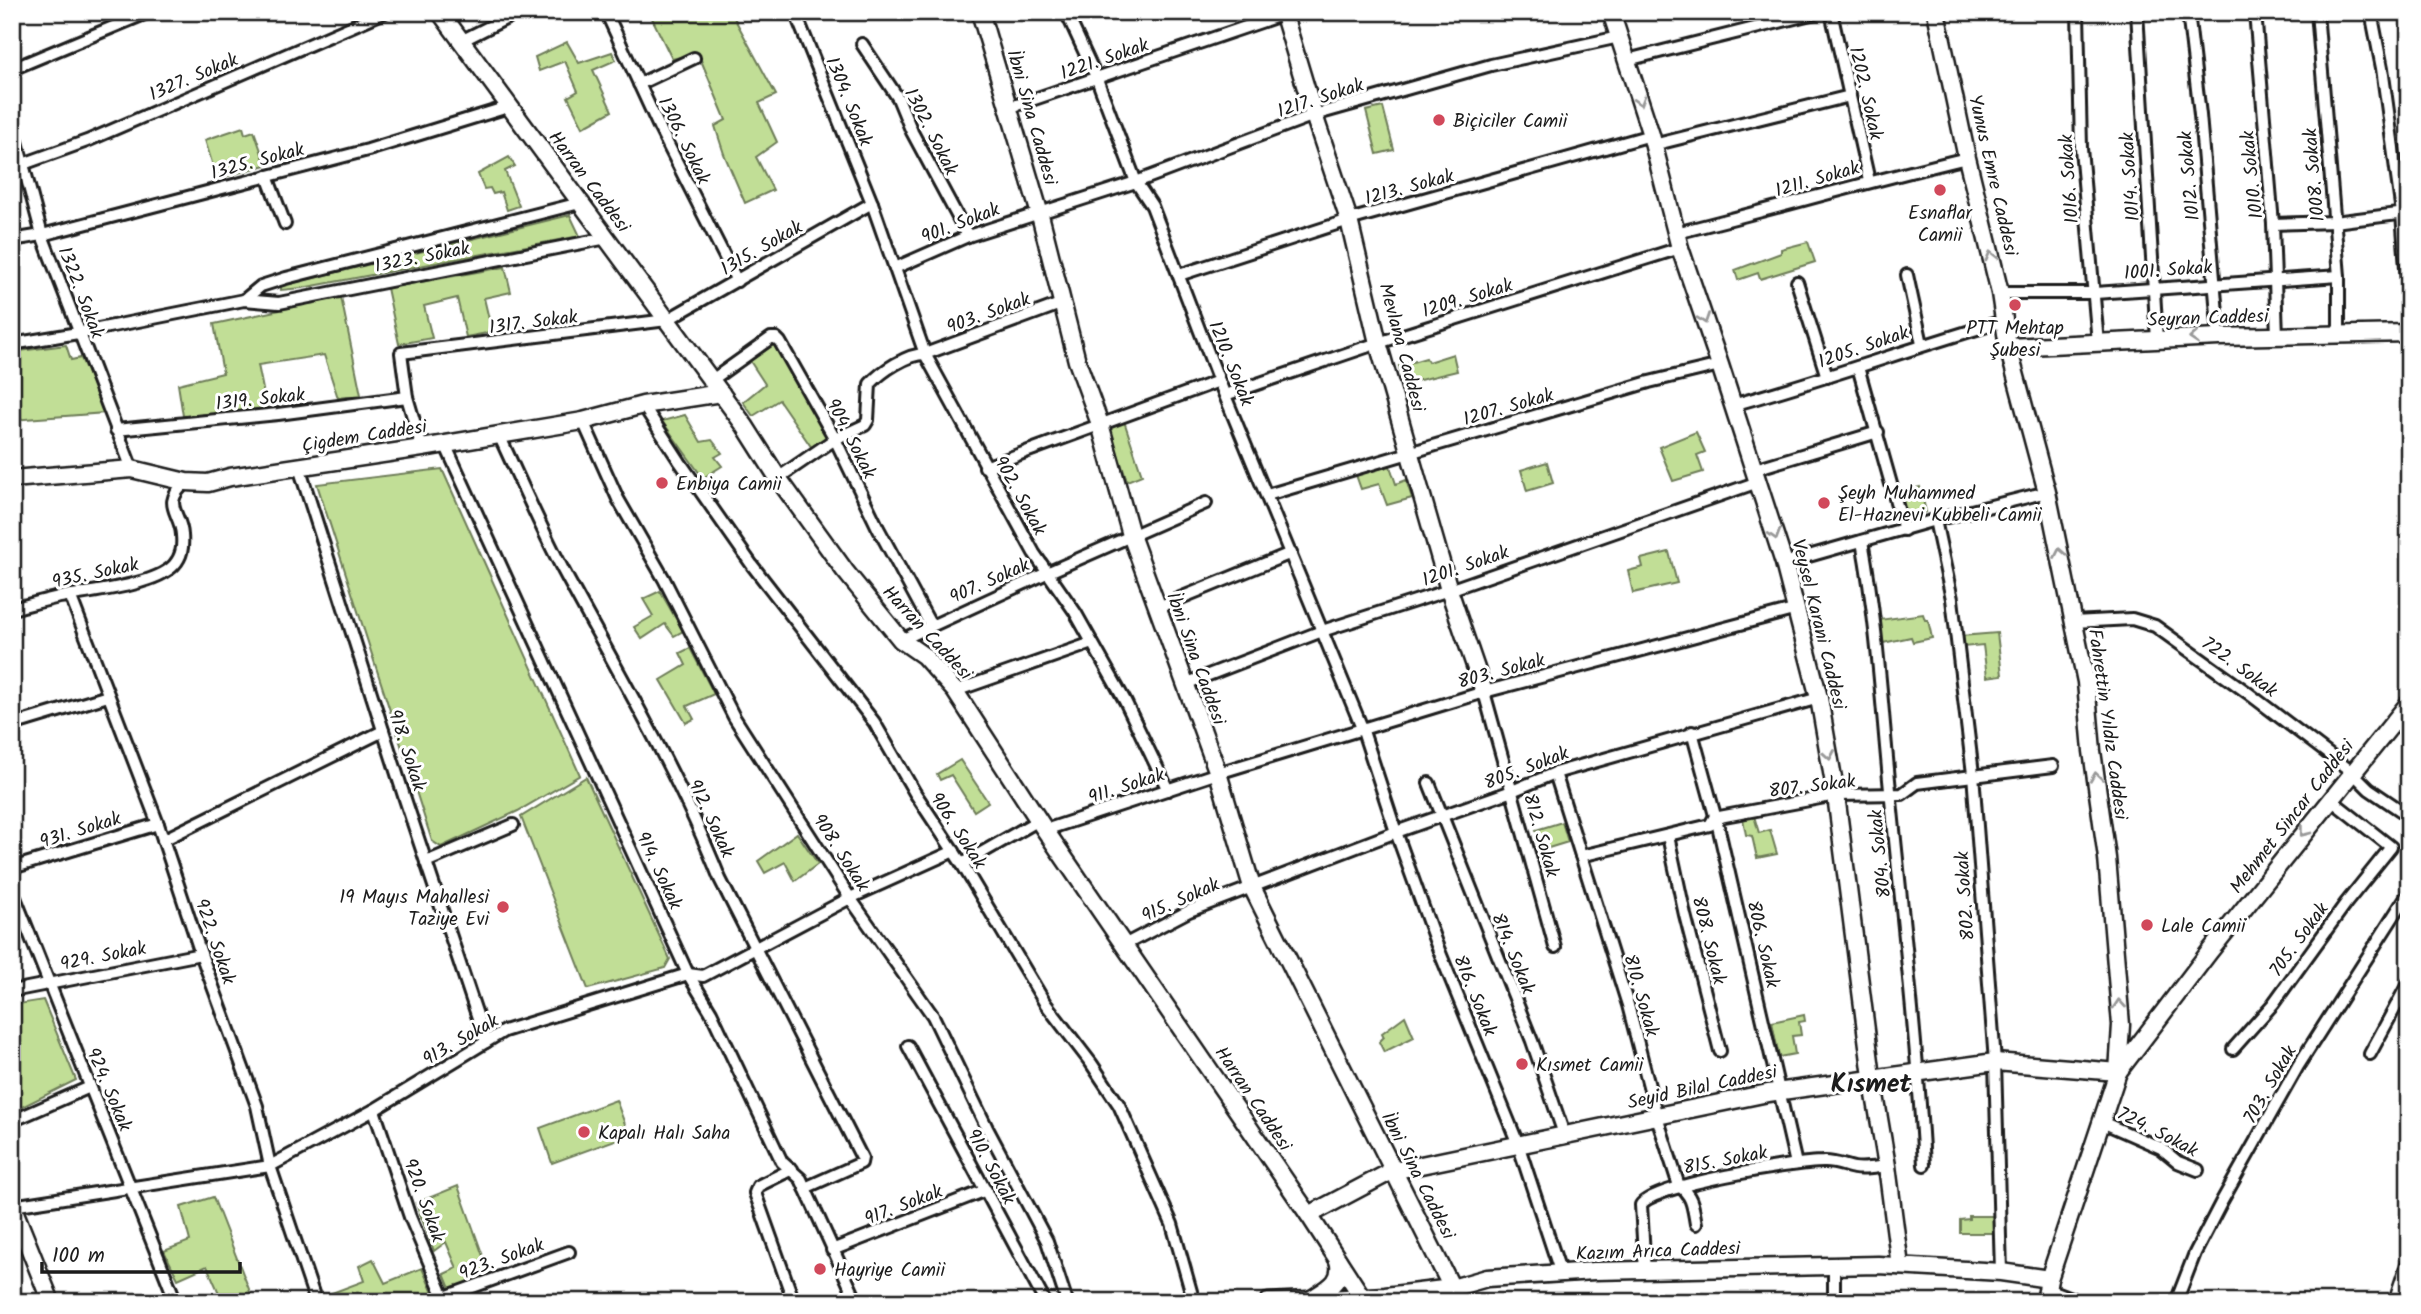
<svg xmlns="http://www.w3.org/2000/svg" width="2421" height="1314" font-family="Kalam,sans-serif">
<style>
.green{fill:#c1de96;stroke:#6e7d59;stroke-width:2}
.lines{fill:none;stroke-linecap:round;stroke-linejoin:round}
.street-casing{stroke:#1c1c1c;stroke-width:16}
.secondary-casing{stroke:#1c1c1c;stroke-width:21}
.street{stroke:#fff;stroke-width:10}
.secondary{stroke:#fff;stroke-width:16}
.oneway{stroke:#999}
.poi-dot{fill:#d1495b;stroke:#fff;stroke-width:2.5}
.labels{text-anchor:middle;stroke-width:6;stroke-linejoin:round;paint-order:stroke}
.street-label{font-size:19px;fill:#1c1c1c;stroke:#fff}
.poi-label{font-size:19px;fill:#1c1c1c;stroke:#fff;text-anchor:start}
.district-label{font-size:26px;font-weight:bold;fill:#1c1c1c;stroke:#fff}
</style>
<rect width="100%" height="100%" fill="#fff"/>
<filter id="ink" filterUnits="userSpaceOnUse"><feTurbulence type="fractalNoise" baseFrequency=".0143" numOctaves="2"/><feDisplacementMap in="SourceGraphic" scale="14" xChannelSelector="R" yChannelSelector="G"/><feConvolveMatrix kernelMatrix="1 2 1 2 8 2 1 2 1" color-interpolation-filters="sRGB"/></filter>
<g filter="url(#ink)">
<g class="green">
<polygon points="649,12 731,12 776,95 759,103 777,142 756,157 773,190 745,203 724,154 715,126 726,120 698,53 672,59"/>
<polygon points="567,42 579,63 612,52 616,60 593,70 612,111 583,127 568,97 578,91 565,61 539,71 535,57"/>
<polygon points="1383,107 1394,150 1377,154 1366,111"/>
<polygon points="243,127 245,134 254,131 266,165 217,179 205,140"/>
<polygon points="509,157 515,166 505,171 519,206 507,210 501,192 493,194 490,188 484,189 478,174"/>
<polygon points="570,215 580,236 302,288 281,290 281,286"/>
<polygon points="1808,242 1815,262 1760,279 1758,273 1738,280 1735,270 1781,253 1781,249"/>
<polygon points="505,267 511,292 484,298 492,332 466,337 457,298 424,306 432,338 399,344 387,288"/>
<polygon points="341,297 361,395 338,398 324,355 258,365 267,409 183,416 178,384 223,373 214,324"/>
<polygon points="776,343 829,435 812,448 779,400 753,416 743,402 765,384 750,361"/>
<polygon points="66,345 71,360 81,358 105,413 12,420 12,352"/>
<polygon points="1453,354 1457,371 1403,384 1399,366 1426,358 1428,362"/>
<polygon points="685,415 701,442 712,440 722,453 715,457 722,466 703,478 662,421"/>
<polygon points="1124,421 1142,475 1127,481 1109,427"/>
<polygon points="1696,432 1705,452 1697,455 1703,472 1673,481 1659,447"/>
<polygon points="1547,462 1553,483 1527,491 1521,470"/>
<polygon points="1390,466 1396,484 1406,480 1412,498 1387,505 1379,484 1361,489 1356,475"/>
<polygon points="442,469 580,775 518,811 441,847 432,841 317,484"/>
<polygon points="1920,487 1926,512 1905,517 1899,493"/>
<polygon points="1669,552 1677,583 1633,593 1628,571 1643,567 1641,559"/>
<polygon points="660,591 683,631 674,636 665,624 642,639 634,627 653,616 643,599"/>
<polygon points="1923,614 1925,620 1928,620 1932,638 1913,642 1911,637 1883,643 1879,620"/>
<polygon points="1997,633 2002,675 1987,677 1983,645 1963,647 1961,636"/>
<polygon points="690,648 714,694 687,706 694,719 686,723 661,680 686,665 680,653"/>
<polygon points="960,760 988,802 974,811 951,775 940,780 937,774"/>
<polygon points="586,777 670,959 665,968 588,989 521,817"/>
<polygon points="1754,816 1759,833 1770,830 1777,854 1757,858 1752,836 1746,835 1743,819"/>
<polygon points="1562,822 1568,842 1542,850 1536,830"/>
<polygon points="797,833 818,864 795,881 785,862 765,873 758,861"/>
<polygon points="43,1000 76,1080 12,1112 12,1005"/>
<polygon points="1804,1015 1805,1021 1799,1022 1801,1035 1792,1036 1795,1054 1779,1057 1772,1022"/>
<polygon points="1405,1016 1414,1037 1384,1052 1379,1042 1384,1037 1382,1033"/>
<polygon points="616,1100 629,1135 552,1163 540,1128"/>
<polygon points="458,1186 489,1273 451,1291 444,1274 457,1268 446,1242 434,1251 416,1203"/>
<polygon points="213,1197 254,1302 199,1302 219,1293 207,1266 178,1279 164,1251 190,1241 181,1207"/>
<polygon points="1969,1216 1993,1216 1995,1233 1960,1233 1960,1220 1969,1219"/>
<polygon points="373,1259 385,1283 422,1268 437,1302 325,1302 324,1296 364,1281 359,1266"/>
</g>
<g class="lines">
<g class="street-casing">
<g id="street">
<polyline points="606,12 659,127 737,281"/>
<polyline points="795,12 872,203 925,354 1034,553 1075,612 1125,701 1168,790"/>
<polyline points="1066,12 1097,79 1136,182 1152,206 1219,381 1362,728 1396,832 1436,943 1518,1144 1561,1274"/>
<polyline points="1831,12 1869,181"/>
<polyline points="2078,12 2081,148 2098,343"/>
<polyline points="2137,12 2157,340"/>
<polyline points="2188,12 2200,115 2219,337"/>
<polyline points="2255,12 2273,224 2277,336"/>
<polyline points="2317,12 2339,276 2339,336"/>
<polyline points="2371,12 2382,68 2402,213 2409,309"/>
<polyline points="461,41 519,12"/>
<polyline points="862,44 898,98 912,132 968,236"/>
<polyline points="1627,60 1819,12"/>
<polyline points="12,69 149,12"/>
<polyline points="639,84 694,58"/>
<polyline points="1008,108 1287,13"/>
<polyline points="12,123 42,235 132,469"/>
<polyline points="1653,145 1850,96"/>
<polyline points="12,168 87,141 385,12"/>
<polyline points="267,176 285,224"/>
<polyline points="2273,224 2334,222 2406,213"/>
<path d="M1676,233C1773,209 1870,181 1967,158"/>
<polyline points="12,240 42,235 368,150 508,107"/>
<polyline points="895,268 968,236 1136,182 1314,115 1491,65 1619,37"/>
<polyline points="1179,275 1349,220 1651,135"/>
<polyline points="1907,275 1922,344"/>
<polyline points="1797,282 1827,377"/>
<polyline points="2000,293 2095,293 2339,276"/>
<polyline points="244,300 261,286 286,278 580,203"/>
<polyline points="12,344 78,333 244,300 279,303 607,238"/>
<polyline points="1858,367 1904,530"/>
<polyline points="712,380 771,338 776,338 780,342 835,439 878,528 931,626"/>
<polyline points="1225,395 1378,343 1680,248"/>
<polyline points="643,405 680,462 752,565 874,722 915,793 962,864 1045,1003 1091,1063 1119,1105 1172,1224 1194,1302"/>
<path d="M1732,405C1824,380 1913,347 2004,321"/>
<polyline points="583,421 618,499 664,579 734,717 850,898 933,1016 987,1128 1047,1241 1067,1302"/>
<polyline points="116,430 278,414 407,397"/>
<path d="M499,435C520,480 540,526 563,570C618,672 677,771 720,879L862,1158L861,1163L805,1188"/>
<polyline points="445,444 688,974 711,1012 782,1162 801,1179 857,1302"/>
<polyline points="422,448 407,397 401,353 667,320 872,203"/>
<polyline points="299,467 404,796 486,1042"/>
<polyline points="985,467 1219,381"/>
<polyline points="1755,469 1878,432"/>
<path d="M778,478L835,439L865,425L868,420L870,384C882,371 907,354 925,354L1063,303"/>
<polyline points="1267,495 1649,382 1720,365"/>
<polyline points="1935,520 1952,599 1973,774 1995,1062 2001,1272"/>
<path d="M1862,541C1878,627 1882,713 1891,800C1903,921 1917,1043 1924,1165"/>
<polyline points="1784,563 1935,520 2047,492"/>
<polyline points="70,595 158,824 201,954 257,1106 270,1166 316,1302"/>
<polyline points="1156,608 1291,553"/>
<path d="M12,609C28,605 44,600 60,597C87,592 155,586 174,565C182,556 183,547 182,535C181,512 160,505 186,482"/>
<polyline points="2073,622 2132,619 2155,626 2248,693 2352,772 2369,789 2409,816"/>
<polyline points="901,640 1049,572 1206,503"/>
<polyline points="1185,684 1322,631 1449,590 1758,482"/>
<polyline points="955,691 1092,643"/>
<polyline points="1484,692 1555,947"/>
<polyline points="12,725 108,696"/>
<polyline points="1692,732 1719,830 1796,1164"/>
<path d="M1555,773L1628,1005L1657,1117L1679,1186C1693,1196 1693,1208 1696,1224"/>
<polyline points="1429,783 1532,1041 1565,1137"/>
<polyline points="1045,830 1218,773 1484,692 1797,609"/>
<polyline points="1668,836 1685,915 1720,1051"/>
<polyline points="163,840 383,731"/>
<polyline points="1581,856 1710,825 1714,818 1836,795 1902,794 1917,783 2053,766"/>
<polyline points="426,862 513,825"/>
<polyline points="962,864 1039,820"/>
<polyline points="12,868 158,824"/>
<polyline points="12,890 176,1302"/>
<polyline points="1124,945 1189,911 1396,832 1512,791 1555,773 1819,698"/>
<polyline points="12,991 201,954"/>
<polyline points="908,1046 1045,1302"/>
<polyline points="2233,1049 2273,1004 2346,903 2391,847 2330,799"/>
<polyline points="2370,1054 2409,982"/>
<polyline points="374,1110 410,1217 446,1302"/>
<polyline points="12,1121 90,1087"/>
<polyline points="2102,1122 2161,1148 2178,1162 2198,1170"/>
<polyline points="792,1169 758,1186 755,1193 794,1302"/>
<polyline points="12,1206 270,1166 374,1110 504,1031 688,974 703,976 850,898 954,851"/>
<polyline points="832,1250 986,1190"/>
<path d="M1645,1272L1641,1205C1652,1185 1795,1162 1823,1162C1834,1161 1844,1166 1854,1168C1864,1170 1877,1167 1887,1166"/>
<polyline points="2047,1289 2081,1302"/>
<polyline points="445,1297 569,1252"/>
<polyline points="1834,1302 1834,1265"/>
<polyline points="2176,1302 2195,1253 2222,1201 2298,1066 2409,892"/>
</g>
</g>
<g class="secondary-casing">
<g id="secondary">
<polyline points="440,12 745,426 778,478 845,571 901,640 924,656 955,691 1045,830 1309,1215 1362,1297"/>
<polyline points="980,12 1039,211 1077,361 1100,424 1131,535 1218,773 1252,887 1452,1288"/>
<polyline points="1283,12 1314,115 1349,220 1378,343 1449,590 1484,692"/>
<polyline points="1611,12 1651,135 1680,248 1720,365 1784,563 1819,698 1836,795 1872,1077 1887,1166 1900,1266"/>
<polyline points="1936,12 1967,158 2000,293 2008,347 2047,492 2086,682 2092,751 2107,858 2121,1025 2118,1072"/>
<polyline points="2008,347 2219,337 2409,333"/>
<polyline points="12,479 132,469 186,482 208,483 230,477 422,448 583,421 643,405 721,393"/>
<polyline points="12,1205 51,1302"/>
<polyline points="1309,1215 1392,1171 1768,1093 1995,1062 2118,1072"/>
<path d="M1313,1298C1329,1288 1344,1281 1338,1260"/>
<polyline points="1268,1302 1385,1296 1452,1288 1487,1278 1594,1271 1878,1265 2001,1272 2049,1279"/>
<polyline points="2045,1302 2049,1279 2118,1072 2210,951 2409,703"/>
<polyline points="2397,1302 2409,1266"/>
</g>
</g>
<use href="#street" class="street"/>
<use href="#secondary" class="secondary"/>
</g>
<defs><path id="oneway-chevron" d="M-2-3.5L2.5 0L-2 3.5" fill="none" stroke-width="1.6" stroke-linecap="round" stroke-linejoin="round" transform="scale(1.75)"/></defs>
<g class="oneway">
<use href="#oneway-chevron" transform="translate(1640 101) rotate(73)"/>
<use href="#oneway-chevron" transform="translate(1991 256) rotate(-104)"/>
<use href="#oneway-chevron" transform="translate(1704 319) rotate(71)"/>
<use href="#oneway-chevron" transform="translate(2194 338) rotate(176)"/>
<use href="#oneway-chevron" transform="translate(1775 535) rotate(73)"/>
<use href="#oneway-chevron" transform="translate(2060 553) rotate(-101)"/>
<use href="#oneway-chevron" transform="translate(1829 755) rotate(80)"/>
<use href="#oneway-chevron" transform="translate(2096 777) rotate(-98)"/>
<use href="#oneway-chevron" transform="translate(2304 832) rotate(128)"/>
<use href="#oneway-chevron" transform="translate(2119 1004) rotate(-95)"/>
</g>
</g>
<g class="poi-dot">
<circle cx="1439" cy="120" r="7"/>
<circle cx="1940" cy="190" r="7"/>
<circle cx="2015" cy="305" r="7"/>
<circle cx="662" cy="483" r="7"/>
<circle cx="1824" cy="503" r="7"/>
<circle cx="503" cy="907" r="7"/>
<circle cx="2147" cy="925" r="7"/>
<circle cx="1522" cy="1064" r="7"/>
<circle cx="584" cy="1132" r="7"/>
<circle cx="820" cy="1269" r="7"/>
</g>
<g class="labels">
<g class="street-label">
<text transform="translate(1104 58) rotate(-19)" y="7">1221. Sokak</text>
<text transform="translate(193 76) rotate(-23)" y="7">1327. Sokak</text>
<text transform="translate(1867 93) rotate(77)" y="7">1202. Sokak</text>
<text transform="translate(1320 97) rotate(-18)" y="7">1217. Sokak</text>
<text transform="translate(850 101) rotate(68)" y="7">1304. Sokak</text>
<text transform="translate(1033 117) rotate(74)" y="7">İbni Sina Caddesi</text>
<text transform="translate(932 131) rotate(63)" y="7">1302. Sokak</text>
<text transform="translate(685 140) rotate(64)" y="7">1306. Sokak</text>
<text transform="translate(257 160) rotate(-15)" y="7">1325. Sokak</text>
<text transform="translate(1994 175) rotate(77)" y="7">Yunus Emre Caddesi</text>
<text transform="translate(2251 175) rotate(-96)" y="7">1010. Sokak</text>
<text transform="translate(2313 175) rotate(-95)" y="7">1008. Sokak</text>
<text transform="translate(2188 176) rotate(-95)" y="7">1012. Sokak</text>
<text transform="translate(2129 177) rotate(-94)" y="7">1014. Sokak</text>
<text transform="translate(1817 178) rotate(-16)" y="7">1211. Sokak</text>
<text transform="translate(2068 179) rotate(-94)" y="7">1016. Sokak</text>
<text transform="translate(590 181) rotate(53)" y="7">Harran Caddesi</text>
<text transform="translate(1409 186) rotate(-15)" y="7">1213. Sokak</text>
<text transform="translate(960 222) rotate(-21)" y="7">901. Sokak</text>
<text transform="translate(761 247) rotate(-30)" y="7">1315. Sokak</text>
<text transform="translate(422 256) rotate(-11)" y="7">1323. Sokak</text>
<text transform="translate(2168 269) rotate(-4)" y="7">1001. Sokak</text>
<text transform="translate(82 292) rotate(69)" y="7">1322. Sokak</text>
<text transform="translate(1467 297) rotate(-17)" y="7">1209. Sokak</text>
<text transform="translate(988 312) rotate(-20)" y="7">903. Sokak</text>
<text transform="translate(2208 317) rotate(-2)" y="7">Seyran Caddesi</text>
<text transform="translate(533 321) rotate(-7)" y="7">1317. Sokak</text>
<text transform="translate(1863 346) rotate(-19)" y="7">1205. Sokak</text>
<text transform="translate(1403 347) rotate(75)" y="7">Mevlana Caddesi</text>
<text transform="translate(1232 363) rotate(68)" y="7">1210. Sokak</text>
<text transform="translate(260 398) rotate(-6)" y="7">1319. Sokak</text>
<text transform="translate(1508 406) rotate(-16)" y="7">1207. Sokak</text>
<text transform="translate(364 435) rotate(-9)" y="7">Çigdem Caddesi</text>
<text transform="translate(852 438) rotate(63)" y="7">904. Sokak</text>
<text transform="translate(1021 495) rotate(61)" y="7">902. Sokak</text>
<text transform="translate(1465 565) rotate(-19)" y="7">1201. Sokak</text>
<text transform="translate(95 572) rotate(-12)" y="7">935. Sokak</text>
<text transform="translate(989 580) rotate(-24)" y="7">907. Sokak</text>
<text transform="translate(1820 624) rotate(76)" y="7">Veysel Karani Caddesi</text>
<text transform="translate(928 632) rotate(47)" y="7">Harran Caddesi</text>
<text transform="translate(1197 658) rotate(70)" y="7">İbni Sina Caddesi</text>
<text transform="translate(2240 666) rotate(36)" y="7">722. Sokak</text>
<text transform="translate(1501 670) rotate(-15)" y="7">803. Sokak</text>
<text transform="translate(2109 724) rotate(82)" y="7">Fahrettin Yıldız Caddesi</text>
<text transform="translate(408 750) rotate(72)" y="7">918. Sokak</text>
<text transform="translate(1526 767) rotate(-21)" y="7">805. Sokak</text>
<text transform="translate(1126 785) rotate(-18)" y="7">911. Sokak</text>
<text transform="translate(1812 785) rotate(-7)" y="7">807. Sokak</text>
<text transform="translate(2291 816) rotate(-52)" y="7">Mehmet Sincar Caddesi</text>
<text transform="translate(712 818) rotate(65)" y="7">912. Sokak</text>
<text transform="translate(80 829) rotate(-17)" y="7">931. Sokak</text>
<text transform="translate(959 830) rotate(57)" y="7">906. Sokak</text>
<text transform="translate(1542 835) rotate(74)" y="7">812. Sokak</text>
<text transform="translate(842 852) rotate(57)" y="7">908. Sokak</text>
<text transform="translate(1879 854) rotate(-96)" y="7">804. Sokak</text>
<text transform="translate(660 870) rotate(65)" y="7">914. Sokak</text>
<text transform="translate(1964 896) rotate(-94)" y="7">802. Sokak</text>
<text transform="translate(1180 899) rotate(-24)" y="7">915. Sokak</text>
<text transform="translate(2298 939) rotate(-54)" y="7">705. Sokak</text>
<text transform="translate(1710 940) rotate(76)" y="7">808. Sokak</text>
<text transform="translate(216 941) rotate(71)" y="7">922. Sokak</text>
<text transform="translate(1764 944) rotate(77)" y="7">806. Sokak</text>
<text transform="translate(1514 953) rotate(68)" y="7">814. Sokak</text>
<text transform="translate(103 955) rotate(-11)" y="7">929. Sokak</text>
<text transform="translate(1476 995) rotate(68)" y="7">816. Sokak</text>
<text transform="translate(1642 995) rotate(74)" y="7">810. Sokak</text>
<text transform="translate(460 1039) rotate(-30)" y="7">913. Sokak</text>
<text transform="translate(2269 1084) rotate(-60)" y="7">703. Sokak</text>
<text transform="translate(1702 1086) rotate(-12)" y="7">Seyid Bilal Caddesi</text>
<text transform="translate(110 1089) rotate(67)" y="7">924. Sokak</text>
<text transform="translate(1254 1098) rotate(56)" y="7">Harran Caddesi</text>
<text transform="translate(2158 1131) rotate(27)" y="7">724. Sokak</text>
<text transform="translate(1725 1159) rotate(-11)" y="7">815. Sokak</text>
<text transform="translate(992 1166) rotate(62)" y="7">910. Sokak</text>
<text transform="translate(1419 1175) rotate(63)" y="7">İbni Sina Caddesi</text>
<text transform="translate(425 1200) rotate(70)" y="7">920. Sokak</text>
<text transform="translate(903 1204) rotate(-21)" y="7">917. Sokak</text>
<text transform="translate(1658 1250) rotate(-2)" y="7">Kazım Arıca Caddesi</text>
<text transform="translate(501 1258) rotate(-20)" y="7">923. Sokak</text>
</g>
<g class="poi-label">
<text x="1453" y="127">Biçiciler Camii</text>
<text x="1940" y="219" text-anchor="middle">Esnaflar<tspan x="1940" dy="22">Camii</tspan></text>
<text x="2015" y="334" text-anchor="middle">PTT Mehtap<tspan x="2015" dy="22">Şubesi</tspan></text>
<text x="676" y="490">Enbiya Camii</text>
<text x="1838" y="499">Şeyh Muhammed<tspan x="1838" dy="22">El-Haznevi Kubbeli Camii</tspan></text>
<text x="489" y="903" text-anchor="end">19 Mayıs Mahallesi<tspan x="489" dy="22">Taziye Evi</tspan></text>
<text x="2161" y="932">Lale Camii</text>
<text x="1536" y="1071">Kısmet Camii</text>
<text x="598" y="1139">Kapalı Halı Saha</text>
<text x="834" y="1276">Hayriye Camii</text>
</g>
<g class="district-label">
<text x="1871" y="1092">Kısmet</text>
</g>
</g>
<rect width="2421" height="1314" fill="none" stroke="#fff" stroke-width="42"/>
<rect x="21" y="21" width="2379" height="1272" fill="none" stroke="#1c1c1c" stroke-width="2.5" filter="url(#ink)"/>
<path d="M42 1262v10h198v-10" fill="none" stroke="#1c1c1c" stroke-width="3.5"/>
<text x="52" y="1262" font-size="21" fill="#1c1c1c" stroke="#ffffff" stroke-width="5" paint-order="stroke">100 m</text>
</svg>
